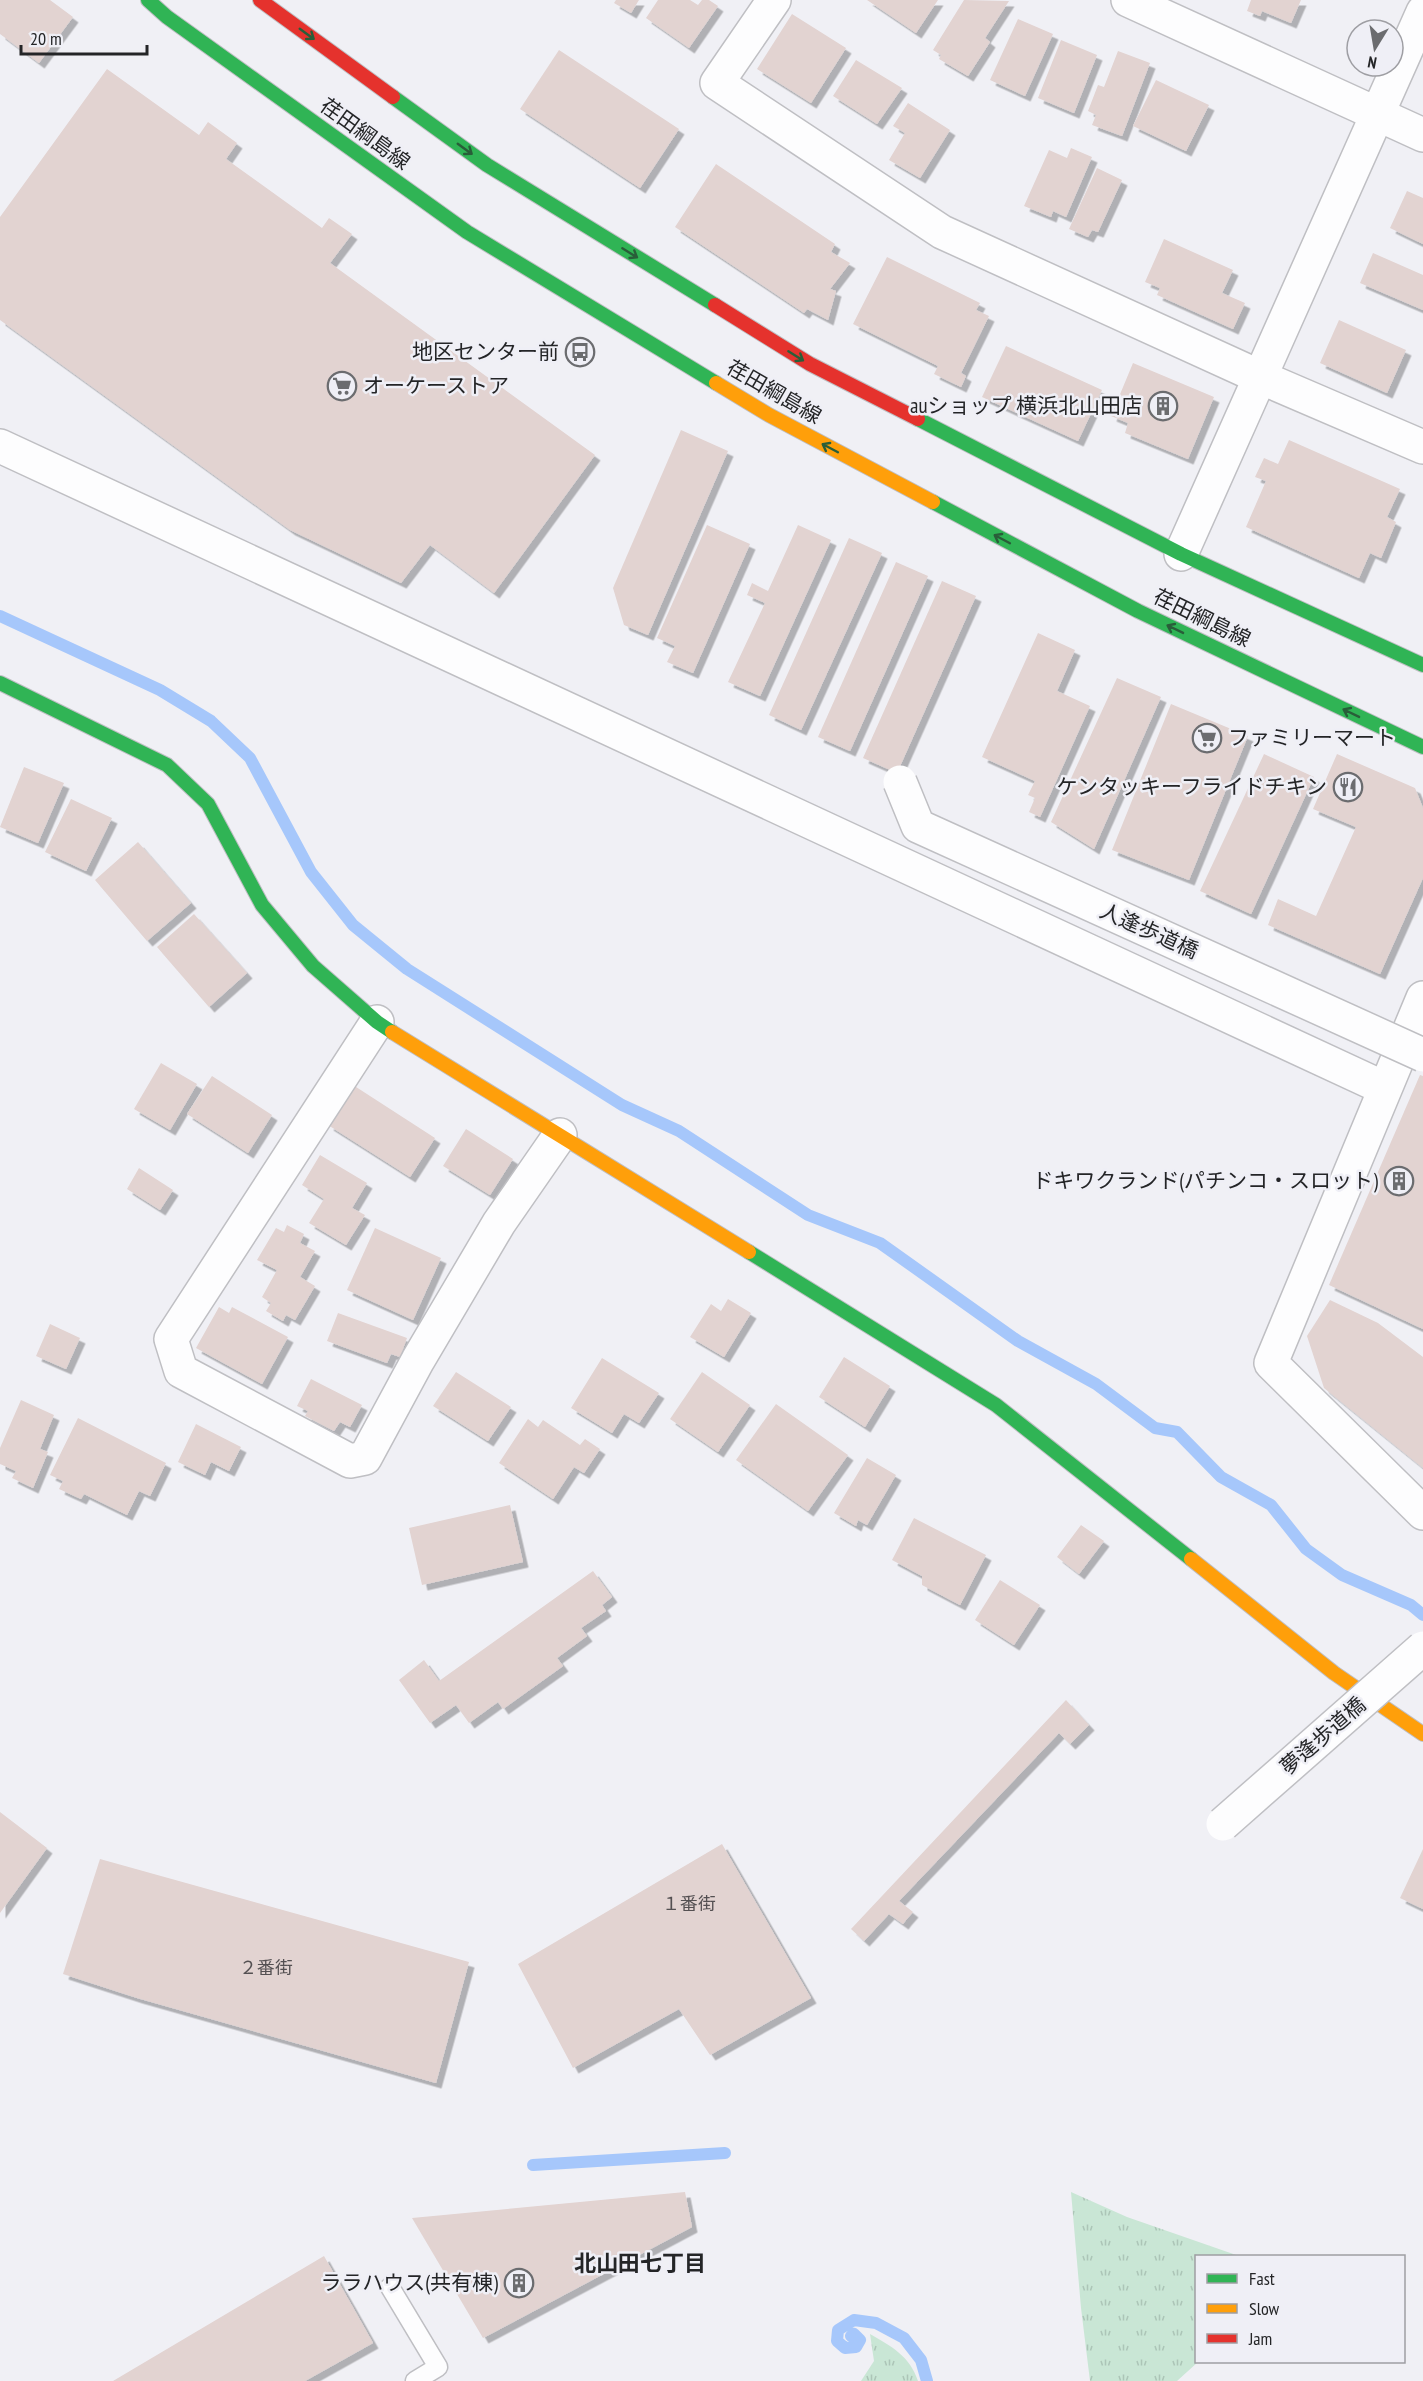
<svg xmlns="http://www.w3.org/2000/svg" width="1423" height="2381" font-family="'PT Sans Narrow','Noto Sans JP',sans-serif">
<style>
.grass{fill:url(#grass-tufts)}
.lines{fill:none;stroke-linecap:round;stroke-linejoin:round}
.stream{stroke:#a6c7fb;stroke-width:12}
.building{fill:#e2d3d1;filter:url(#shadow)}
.lane-casing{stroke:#bfbfc3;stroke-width:21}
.street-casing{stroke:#bfbfc3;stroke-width:36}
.fast-casing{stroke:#bfbfc3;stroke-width:16}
.slow-casing{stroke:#bfbfc3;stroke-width:16}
.jam-casing{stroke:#bfbfc3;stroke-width:16}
.lane{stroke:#fdfdfe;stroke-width:18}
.street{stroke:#fdfdfe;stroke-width:33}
.fast{stroke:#30b455;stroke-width:14}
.slow{stroke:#ff9f0a;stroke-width:14}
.jam{stroke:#e5322d;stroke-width:14}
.street-bridge-casing{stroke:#bfbfc3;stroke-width:36;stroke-linecap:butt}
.street-bridge{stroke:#fdfdfe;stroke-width:33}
.oneway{stroke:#295e39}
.labels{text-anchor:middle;stroke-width:5;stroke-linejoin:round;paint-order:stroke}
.number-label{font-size:18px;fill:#545052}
.street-label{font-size:21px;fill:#242527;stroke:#efeff6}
.poi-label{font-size:21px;fill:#242527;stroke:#efeff6;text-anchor:end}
.neighbourhood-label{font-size:22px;font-weight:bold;fill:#242527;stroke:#efeff6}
</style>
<defs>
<pattern id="grass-tufts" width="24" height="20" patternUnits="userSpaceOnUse" patternTransform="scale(1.5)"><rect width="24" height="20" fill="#c9e6d5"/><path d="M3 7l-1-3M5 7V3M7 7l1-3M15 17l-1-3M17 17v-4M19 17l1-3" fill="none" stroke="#acc5b7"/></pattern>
<filter id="shadow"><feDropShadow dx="5.5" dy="5.5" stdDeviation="0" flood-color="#0004"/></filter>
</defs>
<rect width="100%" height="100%" fill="#f0f0f5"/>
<g class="grass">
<polygon points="1071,2192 1127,2217 1239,2256 1196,2256 1196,2362 1198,2362 1177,2381 1090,2381 1081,2308"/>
<path d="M870,2334C891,2346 910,2356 918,2381H861L874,2361Z"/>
</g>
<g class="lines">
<g class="stream">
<polyline points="0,616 160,690 211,721 250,758 311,872 353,925 407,969 622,1105 679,1131 808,1215 880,1243 1018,1341 1096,1384 1155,1428 1177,1432 1221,1477 1271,1505 1306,1549 1342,1575 1411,1605 1423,1615"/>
<polyline points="533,2165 725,2153"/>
<polyline points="851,2336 854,2334 860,2340 856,2347 845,2348 837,2341 838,2330 854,2320 876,2323 904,2338 921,2360 927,2381"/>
</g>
</g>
<g class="building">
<polygon points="0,0 50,0 73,17 39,63 0,34"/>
<polygon points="616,0 639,0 631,13 614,3"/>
<polygon points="658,0 690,0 698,5 702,0 709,0 718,6 689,48 646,18"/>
<polygon points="867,0 938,0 916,33"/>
<polygon points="964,0 1009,1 985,38 990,42 968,76 939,59 941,55 933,50"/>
<polygon points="1251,0 1301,0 1291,23 1262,11 1260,16 1247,11"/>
<polygon points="792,14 846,48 811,103 757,69"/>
<polygon points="1018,19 1053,34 1025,96 990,80"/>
<polygon points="1061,40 1097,55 1074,113 1038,98"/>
<polygon points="559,50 679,129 640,188 520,109"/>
<polygon points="1118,51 1150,63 1122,136 1092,125 1096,115 1088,111 1098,85 1104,87"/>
<polygon points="856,60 902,88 877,124 833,96"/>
<polygon points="107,69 199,135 208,122 237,143 226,159 322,228 329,218 352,234 330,263 595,455 494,593 430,545 401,583 290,530 0,320 0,217"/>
<polygon points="1156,80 1209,105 1186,151 1133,126"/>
<polygon points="908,103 950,130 920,178 889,160 905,133 893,126"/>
<polygon points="1071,148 1092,157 1066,217 1053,211 1051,217 1024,206 1049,150 1067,158"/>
<polygon points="716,164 835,244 831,252 850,263 830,289 836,291 828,320 807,309 804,313 675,227"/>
<polygon points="1097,168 1122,180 1098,232 1092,230 1088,237 1069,229"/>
<polygon points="1407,191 1423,198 1423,244 1390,228"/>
<polygon points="1164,239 1233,270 1222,293 1245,303 1233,329 1157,295 1160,288 1145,282"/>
<polygon points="1373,253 1423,275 1423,310 1360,283"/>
<polygon points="887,257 980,303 976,310 989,316 961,373 966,376 961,387 934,374 938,366 853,324"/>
<polygon points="1339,320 1406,350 1387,393 1320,363"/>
<polygon points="1006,346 1102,390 1078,441 982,397"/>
<polygon points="1133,363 1214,397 1188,459 1125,433 1128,423 1111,416"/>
<polygon points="681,430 728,451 648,635 624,625 613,588"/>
<polygon points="1289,440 1400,489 1387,517 1396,522 1381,558 1370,553 1359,578 1246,527 1266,481 1255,477 1264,458 1278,464"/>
<polygon points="707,525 750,544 693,673 667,662 675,646 657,638"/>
<polygon points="798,525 831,540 760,696 728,682 765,603 747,595 752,583 768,591"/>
<polygon points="849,538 882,553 801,730 769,715"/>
<polygon points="896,562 928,576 850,751 818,737"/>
<polygon points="942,581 976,596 897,773 863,758"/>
<polygon points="1038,633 1075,650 1057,691 1090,706 1040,817 1029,812 1035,798 1028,795 1035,781 982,757"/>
<polygon points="1117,678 1161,697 1094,849 1051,822"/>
<polygon points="1171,704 1248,736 1189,880 1112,850"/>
<polygon points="1264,754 1314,777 1251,914 1200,891"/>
<polygon points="1337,754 1415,788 1423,808 1423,878 1380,974 1268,925 1278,899 1316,916 1356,827 1313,809"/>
<polygon points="24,767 64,783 38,843 0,827"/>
<polygon points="71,799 112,818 86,871 45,852"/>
<polygon points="138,842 191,903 147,941 95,880"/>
<polygon points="194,914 247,973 209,1007 157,947"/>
<polygon points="161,1063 197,1084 170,1130 134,1109"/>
<polygon points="1420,1075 1423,1076 1423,1329 1329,1285"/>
<polygon points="212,1076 272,1115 248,1153 187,1114"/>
<polygon points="353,1085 435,1138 410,1177 328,1125"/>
<polygon points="466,1129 513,1159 490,1195 443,1166"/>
<polygon points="320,1155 367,1183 352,1208 365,1215 346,1245 309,1223 324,1199 302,1185"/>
<polygon points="139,1168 173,1190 160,1210 127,1189"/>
<polygon points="287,1225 304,1234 300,1243 315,1251 300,1277 315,1286 295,1320 286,1315 283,1321 266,1311 271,1303 262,1297 277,1270 257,1260 276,1228 284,1232"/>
<polygon points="375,1228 441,1258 413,1320 347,1290"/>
<polygon points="728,1299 751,1313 724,1357 690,1337 711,1304 721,1311"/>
<polygon points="1330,1300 1378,1323 1423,1357 1423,1468 1324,1388 1307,1336"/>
<polygon points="219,1307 229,1313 232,1307 288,1337 262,1384 196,1348"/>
<polygon points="338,1313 407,1338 400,1357 391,1354 387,1363 327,1341"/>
<polygon points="50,1324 80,1338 66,1369 36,1356"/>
<polygon points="844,1357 890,1386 865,1427 819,1397"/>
<polygon points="602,1358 659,1393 639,1423 624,1414 612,1433 571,1408"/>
<polygon points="456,1372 511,1407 488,1441 433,1406"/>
<polygon points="702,1372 750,1405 718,1452 670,1419"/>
<polygon points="311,1379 362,1405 350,1427 340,1422 334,1431 305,1416 308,1411 297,1406"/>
<polygon points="21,1400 54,1415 40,1449 48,1452 33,1488 12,1478 16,1471 0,1464 0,1448"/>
<polygon points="776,1404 848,1455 808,1511 736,1460"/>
<polygon points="78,1418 166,1463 150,1496 139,1491 127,1515 84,1494 81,1499 59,1489 63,1481 50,1475"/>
<polygon points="528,1419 538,1427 543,1420 580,1445 585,1439 600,1449 584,1473 574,1467 553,1499 499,1463"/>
<polygon points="196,1424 241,1447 229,1471 211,1462 205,1475 178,1462"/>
<polygon points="867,1458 896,1475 867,1525 858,1520 856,1526 834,1513"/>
<polygon points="510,1505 523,1562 422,1585 409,1528"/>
<polygon points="914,1518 986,1555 960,1605 922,1585 922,1576 892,1560"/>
<polygon points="1081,1525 1104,1541 1079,1574 1057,1557"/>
<polygon points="593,1571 612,1597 602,1605 606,1611 581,1628 587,1636 557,1658 563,1666 503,1709 498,1702 469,1723 456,1705 430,1723 399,1680 424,1660 439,1681"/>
<polygon points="1000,1580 1040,1605 1014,1645 975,1620"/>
<polygon points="1066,1700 1089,1725 1070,1744 1059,1733 899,1901 913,1912 906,1920 903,1924 889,1914 864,1941 851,1929"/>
<polygon points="0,1812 47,1848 0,1913"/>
<polygon points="722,1844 811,1998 710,2055 679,2009 573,2068 518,1964"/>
<polygon points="1423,1849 1423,1909 1400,1898"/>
<polygon points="100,1859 469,1962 436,2083 137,1998 63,1974"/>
<polygon points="685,2192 692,2227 483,2338 412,2218"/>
<polygon points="324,2256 373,2343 305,2381 113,2381"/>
</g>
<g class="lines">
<g class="lane-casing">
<polyline id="lane" points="390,2287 438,2367 415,2381"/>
</g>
<g class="street-casing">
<g id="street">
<polyline points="774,0 717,83 942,232 1260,377 1423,447"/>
<polyline points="1128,0 1423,135"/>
<polyline points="0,446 1384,1088"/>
<polyline points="1181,554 1423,12"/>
<polyline points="1423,998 1271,1363 1423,1513"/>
<polyline points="377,1022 171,1339 181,1371 350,1461 365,1458 418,1360 499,1223 560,1135"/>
</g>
</g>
<g class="fast-casing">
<g id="fast">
<polyline points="148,0 167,17 467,232 716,383"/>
<polyline points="393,97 487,165 715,305"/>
<polyline points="918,419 1181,554 1423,665"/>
<polyline points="933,502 1138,611 1423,747"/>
<polyline points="0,683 167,765 208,804 262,905 313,966 377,1022 392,1032"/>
<polyline points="749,1252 996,1405 1191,1559"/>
</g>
</g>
<g class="slow-casing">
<g id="slow">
<polyline points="716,383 769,415 933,502"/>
<polyline points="392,1032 749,1252"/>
<polyline points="1191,1559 1334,1673 1423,1734"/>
</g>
</g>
<g class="jam-casing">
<g id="jam">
<polyline points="260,0 393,97"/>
<polyline points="715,305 810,364 918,419"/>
</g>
</g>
<use href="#lane" class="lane"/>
<use href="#street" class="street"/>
<use href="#fast" class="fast"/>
<use href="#slow" class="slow"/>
<use href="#jam" class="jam"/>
<g class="street-bridge-casing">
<g id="street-bridge">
<polyline points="900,782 918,826 1423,1055"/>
<polyline points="1223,1824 1423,1648"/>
</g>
</g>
<use href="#street-bridge" class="street-bridge"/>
</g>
<defs><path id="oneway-shaft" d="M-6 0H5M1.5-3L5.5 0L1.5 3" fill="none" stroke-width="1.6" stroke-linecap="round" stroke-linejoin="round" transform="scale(1.5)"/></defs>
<g class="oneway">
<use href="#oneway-shaft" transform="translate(307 34) rotate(36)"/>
<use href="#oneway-shaft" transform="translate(465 149) rotate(36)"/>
<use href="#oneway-shaft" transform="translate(630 253) rotate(32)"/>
<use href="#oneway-shaft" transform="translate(796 356) rotate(32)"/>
<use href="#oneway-shaft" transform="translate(830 448) rotate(-152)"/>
<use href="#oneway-shaft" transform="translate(1002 539) rotate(-152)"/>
<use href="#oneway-shaft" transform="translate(1175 629) rotate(-154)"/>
<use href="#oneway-shaft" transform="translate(1351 713) rotate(-154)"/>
</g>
<defs>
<g id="bus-ring" transform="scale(1.5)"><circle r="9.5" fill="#efeff6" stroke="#6b6c6f" stroke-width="1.5"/><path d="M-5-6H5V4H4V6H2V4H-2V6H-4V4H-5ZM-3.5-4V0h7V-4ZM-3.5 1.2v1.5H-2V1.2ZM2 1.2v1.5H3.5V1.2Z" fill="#6b6c6f"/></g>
<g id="supermarket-ring" transform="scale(1.5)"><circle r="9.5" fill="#efeff6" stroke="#6b6c6f" stroke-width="1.5"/><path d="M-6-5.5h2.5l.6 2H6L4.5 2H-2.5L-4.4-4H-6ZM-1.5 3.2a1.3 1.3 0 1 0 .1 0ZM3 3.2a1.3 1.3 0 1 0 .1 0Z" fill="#6b6c6f"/></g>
<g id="building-ring" transform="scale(1.5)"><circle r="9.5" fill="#efeff6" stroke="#6b6c6f" stroke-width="1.5"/><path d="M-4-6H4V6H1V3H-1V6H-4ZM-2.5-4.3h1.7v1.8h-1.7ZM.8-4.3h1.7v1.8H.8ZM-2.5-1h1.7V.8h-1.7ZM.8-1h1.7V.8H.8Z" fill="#6b6c6f"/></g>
<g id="restaurant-ring" transform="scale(1.5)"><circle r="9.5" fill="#efeff6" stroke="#6b6c6f" stroke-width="1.5"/><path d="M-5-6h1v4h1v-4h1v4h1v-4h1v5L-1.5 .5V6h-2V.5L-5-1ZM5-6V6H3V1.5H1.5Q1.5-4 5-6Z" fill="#6b6c6f"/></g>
</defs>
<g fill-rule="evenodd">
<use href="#bus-ring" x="580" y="352"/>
<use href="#supermarket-ring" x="342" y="386"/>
<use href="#building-ring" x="1163" y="406"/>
<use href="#supermarket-ring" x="1207" y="738"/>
<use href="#restaurant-ring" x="1348" y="787"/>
<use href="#building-ring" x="1399" y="1181"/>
<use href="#building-ring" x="519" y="2283"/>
</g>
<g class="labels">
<g class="number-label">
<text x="689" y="1910">１番街</text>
<text x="266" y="1974">２番街</text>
</g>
<g class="street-label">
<text transform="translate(365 134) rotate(36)" y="7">荏田綱島線</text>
<text transform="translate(774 392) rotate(30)" y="7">荏田綱島線</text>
<text transform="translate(1202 618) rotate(26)" y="7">荏田綱島線</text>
<text transform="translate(1149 931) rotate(24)" y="7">人逢歩道橋</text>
<text transform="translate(1323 1736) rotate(-41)" y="7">夢逢歩道橋</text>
</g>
<g class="poi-label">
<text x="559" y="359">地区センター前</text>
<text x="363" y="393" text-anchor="start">オーケーストア</text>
<text x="1142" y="413">auショップ 横浜北山田店</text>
<text x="1228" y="745" text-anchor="start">ファミリーマート</text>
<text x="1327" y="794">ケンタッキーフライドチキン</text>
<text x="1378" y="1188">ドキワクランド(パチンコ・スロット)</text>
<text x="498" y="2290">ララハウス(共有棟)</text>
</g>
<g class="neighbourhood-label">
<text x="640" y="2271">北山田七丁目</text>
</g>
</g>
<rect x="1195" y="2255" width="210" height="108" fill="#efeff6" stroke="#9e9ea3" stroke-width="1.5"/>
<rect x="1207" y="2274" width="30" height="9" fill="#30b455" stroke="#9e9ea3" stroke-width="1.5"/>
<text x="1249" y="2285" font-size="18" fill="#242527">Fast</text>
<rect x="1207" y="2304" width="30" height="9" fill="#ff9f0a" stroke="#9e9ea3" stroke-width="1.5"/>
<text x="1249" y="2315" font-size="18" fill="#242527">Slow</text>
<rect x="1207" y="2334" width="30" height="9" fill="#e5322d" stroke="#9e9ea3" stroke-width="1.5"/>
<text x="1249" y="2345" font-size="18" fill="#242527">Jam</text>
<g transform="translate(1375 48) rotate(191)"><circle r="28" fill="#efeff6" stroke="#9e9ea3" stroke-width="1.5"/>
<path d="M0-4.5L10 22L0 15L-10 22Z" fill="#6b6c6f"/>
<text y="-9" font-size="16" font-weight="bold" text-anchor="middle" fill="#242527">N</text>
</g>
<path d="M21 45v9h126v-9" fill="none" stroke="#242527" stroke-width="3"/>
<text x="30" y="45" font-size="18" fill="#242527" stroke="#efeff6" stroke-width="4.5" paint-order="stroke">20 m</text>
</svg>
